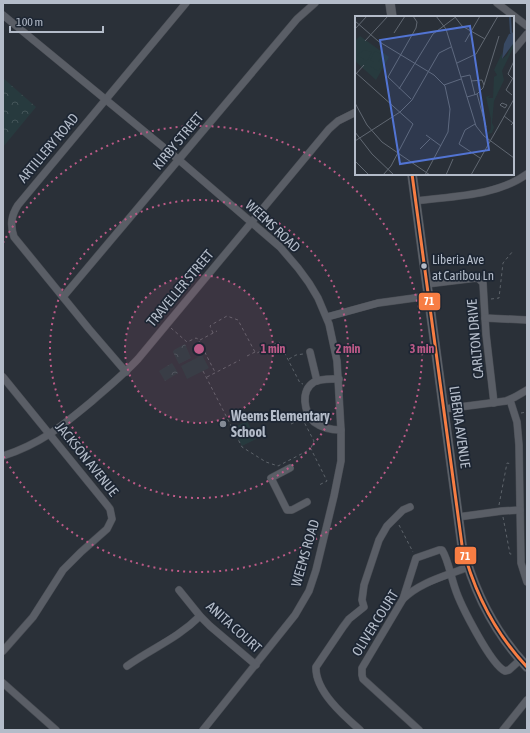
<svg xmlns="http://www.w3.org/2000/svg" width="530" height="733" font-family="'Asap Condensed',sans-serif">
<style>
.park{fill:url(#park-crowns)}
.pitch{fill:#273a3e}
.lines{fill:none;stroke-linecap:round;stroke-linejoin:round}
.minor-casing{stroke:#484c53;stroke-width:8}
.major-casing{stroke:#484c55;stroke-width:10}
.path{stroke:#5d636a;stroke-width:1;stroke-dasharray:3 3;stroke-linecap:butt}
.minor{stroke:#5a5e66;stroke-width:7}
.major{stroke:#5c6168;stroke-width:9}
.bus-1-casing{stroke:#1d2633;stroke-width:6}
.bus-1{stroke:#f77d43;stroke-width:3}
.ring{fill:none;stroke:#bc5a87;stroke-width:2;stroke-dasharray:2 4}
.bus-dot{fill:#b4bcc9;stroke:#1d2633;stroke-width:1.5}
.poi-dot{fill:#848b96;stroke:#1d2633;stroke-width:1.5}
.labels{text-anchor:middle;stroke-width:3.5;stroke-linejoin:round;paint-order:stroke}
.bus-label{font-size:13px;fill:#b4bcc9;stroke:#1d2633;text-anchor:start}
.street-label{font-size:14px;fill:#b4bcc9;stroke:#1d2633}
.poi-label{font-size:14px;font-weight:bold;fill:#b4bcc9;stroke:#1d2633;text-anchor:start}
.inset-river{fill:none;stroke:#384963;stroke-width:2}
.inset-road{fill:none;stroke:#616872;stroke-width:1}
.view{fill:#5274d3;fill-opacity:0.15;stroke:#5274d3;stroke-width:2}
.inset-edge{fill:none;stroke:#b4bcc9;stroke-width:2}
.centre{fill:#bc5a87;stroke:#1d2633;stroke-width:2}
.ring-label{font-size:12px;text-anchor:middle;font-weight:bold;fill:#bc5a87;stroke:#1d2633;stroke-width:3.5;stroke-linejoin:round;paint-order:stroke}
.line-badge{stroke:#1d2633;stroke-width:1.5}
.badge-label{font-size:11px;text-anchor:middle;font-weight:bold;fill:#fff}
</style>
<defs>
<pattern id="park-crowns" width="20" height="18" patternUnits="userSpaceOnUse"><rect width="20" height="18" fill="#273a3e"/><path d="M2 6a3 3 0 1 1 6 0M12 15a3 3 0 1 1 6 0" fill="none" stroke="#445559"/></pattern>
</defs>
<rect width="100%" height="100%" fill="#2a3038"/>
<g class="park">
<polygon points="3,78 36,107 3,147"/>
<polygon points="185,344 191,358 179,364 173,352 174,350"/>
<polygon points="172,363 178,373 165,381 159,371"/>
<polygon points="247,421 256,439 242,446 233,428"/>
</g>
<polygon class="pitch" points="202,355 209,368 187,379 181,366"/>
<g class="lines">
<g class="minor-casing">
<g id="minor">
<polyline points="497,3 527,26"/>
<polyline points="3,15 179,160 280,247 298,268 309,283 318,298 329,324 337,361 341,430 341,461 334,496 316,570 309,591 295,615 203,730"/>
<polyline points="513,51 527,34"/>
<path d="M416,201C452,196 497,196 527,174"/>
<polyline points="427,284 476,278 479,279 483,283 486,334 494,403"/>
<polyline points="63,297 297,19 315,3"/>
<polyline points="327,317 378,303 429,296"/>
<polyline points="485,318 527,320"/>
<polyline points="310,352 317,381"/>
<path d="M126,372L89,329L14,237C10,225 11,216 18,205L186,3"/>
<polyline points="3,377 107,505 110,509 112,519 107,529 81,552 63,570 33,617 3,651"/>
<path d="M339,379C331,379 321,378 314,382C300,391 304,412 314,422C322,428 331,430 341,430"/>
<polyline points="510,400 517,422 519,445 521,563 527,582"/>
<polyline points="444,409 506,401 515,397 527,390"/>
<path d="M3,456C40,444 61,427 91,402C107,388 123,375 138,359L329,129L338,121L356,112"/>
<polyline points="290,468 271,478 287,510 292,510 307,502"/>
<polyline points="458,517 502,511 520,510"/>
<polyline points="179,590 200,616 210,626 256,665"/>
<path d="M403,599L416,558L439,550H442C448,559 451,577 455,588C460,604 491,665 505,671L509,670L520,660"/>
<path d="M127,666C152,648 177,639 200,616"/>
<polyline points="3,683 56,730"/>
<path d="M360,730C344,716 315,691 316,667L343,627L349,619L364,607L362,600L364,585L379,540L387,526L403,510L410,507"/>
<path d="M419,730L363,679L362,675V668L403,599C420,582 446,576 468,567"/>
<polyline points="503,730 527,700"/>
</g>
</g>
<g class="major-casing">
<g id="major">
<polyline points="390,3 392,17"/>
<path d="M412,174L462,545C474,592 494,632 527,667"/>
</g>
</g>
<g class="path">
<polyline points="491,299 499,298 503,263 513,251"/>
<polyline points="171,328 187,342 196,338 198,339 215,372"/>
<polyline points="213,333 210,326 211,325 227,316 238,320 255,352 257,353 279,342 300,383 303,384"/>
<polyline points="200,340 217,331"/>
<polyline points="247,356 255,352"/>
<polyline points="289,359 296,355 303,354"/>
<polyline points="203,371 242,447 266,462 278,466 311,449 327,481 319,485"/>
<polyline points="207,377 240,360"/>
<polyline points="521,413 527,412"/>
<polyline points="302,418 314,441 311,448"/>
<polyline points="291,424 301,419"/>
<polyline points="499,505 507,463 512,464"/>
<polyline points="503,517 510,554 514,554"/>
<polyline points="399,525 413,552"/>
</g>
<use href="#minor" class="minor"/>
<use href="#major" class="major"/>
<g class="bus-1-casing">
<path id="bus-1" d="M412,174L462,545C474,592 494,632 527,667"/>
</g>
<use href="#bus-1" class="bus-1"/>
</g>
<circle cx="199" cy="349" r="74" fill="#bc5a87" fill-opacity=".12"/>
<g class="ring">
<circle cx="199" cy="349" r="74"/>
<circle cx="199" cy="349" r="149"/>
<path d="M3 243A223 223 0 1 1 3 455"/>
</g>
<circle class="bus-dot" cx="424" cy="266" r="3.5"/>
<circle class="poi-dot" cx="223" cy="424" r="4"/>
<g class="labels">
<g class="bus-label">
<text x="432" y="264">Liberia Ave<tspan x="432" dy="16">at Caribou Ln</tspan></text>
</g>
<g class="street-label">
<text transform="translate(178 141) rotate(-50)" y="5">KIRBY STREET</text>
<text transform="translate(48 148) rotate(-50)" y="5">ARTILLERY ROAD</text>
<text transform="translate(273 226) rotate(43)" y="5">WEEMS ROAD</text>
<text transform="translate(180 288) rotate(-50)" y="5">TRAVELLER STREET</text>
<text transform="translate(475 339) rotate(-95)" y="5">CARLTON DRIVE</text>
<text transform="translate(460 427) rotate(82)" y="5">LIBERIA AVENUE</text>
<text transform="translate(87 459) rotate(51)" y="5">JACKSON AVENUE</text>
<text transform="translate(305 553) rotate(-74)" y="5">WEEMS ROAD</text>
<text transform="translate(375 623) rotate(-58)" y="5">OLIVER COURT</text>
<text transform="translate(234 627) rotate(42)" y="5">ANITA COURT</text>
</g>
<g class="poi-label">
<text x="231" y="421">Weems Elementary<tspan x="231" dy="16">School</tspan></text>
</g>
</g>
<g transform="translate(355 16)">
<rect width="159" height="159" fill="#2a3038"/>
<path d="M159,24V30L147,55L149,64L139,85L137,107L139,111L137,117L132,118L136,113V103L131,81L136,79L133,82H138L139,61L142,59L139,54L147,37V43L152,39Z" fill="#273a3e"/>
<path d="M5,20L34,41L21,64L0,45V25Z" fill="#273a3e"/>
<path d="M9,34L17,36L12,45L2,39ZM20,35L30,40L23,45L28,48L23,55L15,50L19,46L15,44Z" fill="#273a3e"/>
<path d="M159,16L158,28L147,43L149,28L154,18Z" fill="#384963"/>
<path class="inset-river" d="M155,1L156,17"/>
<path class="inset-road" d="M81,0L91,13L121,110L129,120L159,142M100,1L107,10L130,23M0,5L23,25L79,59L90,70L95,93L93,116L70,159M0,13L12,0M39,17L50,0M10,25L33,0M110,26L125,0M159,45L153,58L159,64M102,47L121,38L143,0M0,56L58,108L36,150L28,159M0,59L9,49M106,61L115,59L120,79M116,65L127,64L129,69M89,69L106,63M44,73L78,18L102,0M122,78L131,111M157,79L151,74L159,60M112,81L122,78L128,72L144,20M56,83L33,61L61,12L62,6L58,0M0,87L12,109L27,126L75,159M147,87L152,89L150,92L145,89ZM149,100L158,107L156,109M120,108L110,114L104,128L125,142M0,116L17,138L39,159M71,119L86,130M0,125L45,96L57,84L84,37L96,31M65,133L75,123M0,145L14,159M91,159L98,143M116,159L159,83"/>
<path class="view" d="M115,10L134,134L45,148L25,24Z"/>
<rect width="159" height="159" class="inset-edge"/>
</g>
<circle cx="199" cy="349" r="6" class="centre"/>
<g class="ring-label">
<text x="273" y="353">1 min</text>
<text x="348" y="353">2 min</text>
<text x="422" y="353">3 min</text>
</g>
<g class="line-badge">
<rect x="418" y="292" width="23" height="19" rx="4" fill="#f77d43"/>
<rect x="454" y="546" width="23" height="19" rx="4" fill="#f77d43"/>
</g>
<g class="badge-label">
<text x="429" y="305">71</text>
<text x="465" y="560">71</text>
</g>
<rect width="530" height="733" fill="none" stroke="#b4bcc9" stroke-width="8"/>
<path d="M10 26v6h93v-6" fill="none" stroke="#b4bcc9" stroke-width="2"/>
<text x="16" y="26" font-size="12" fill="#b4bcc9" stroke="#1d2633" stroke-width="3" paint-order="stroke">100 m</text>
</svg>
